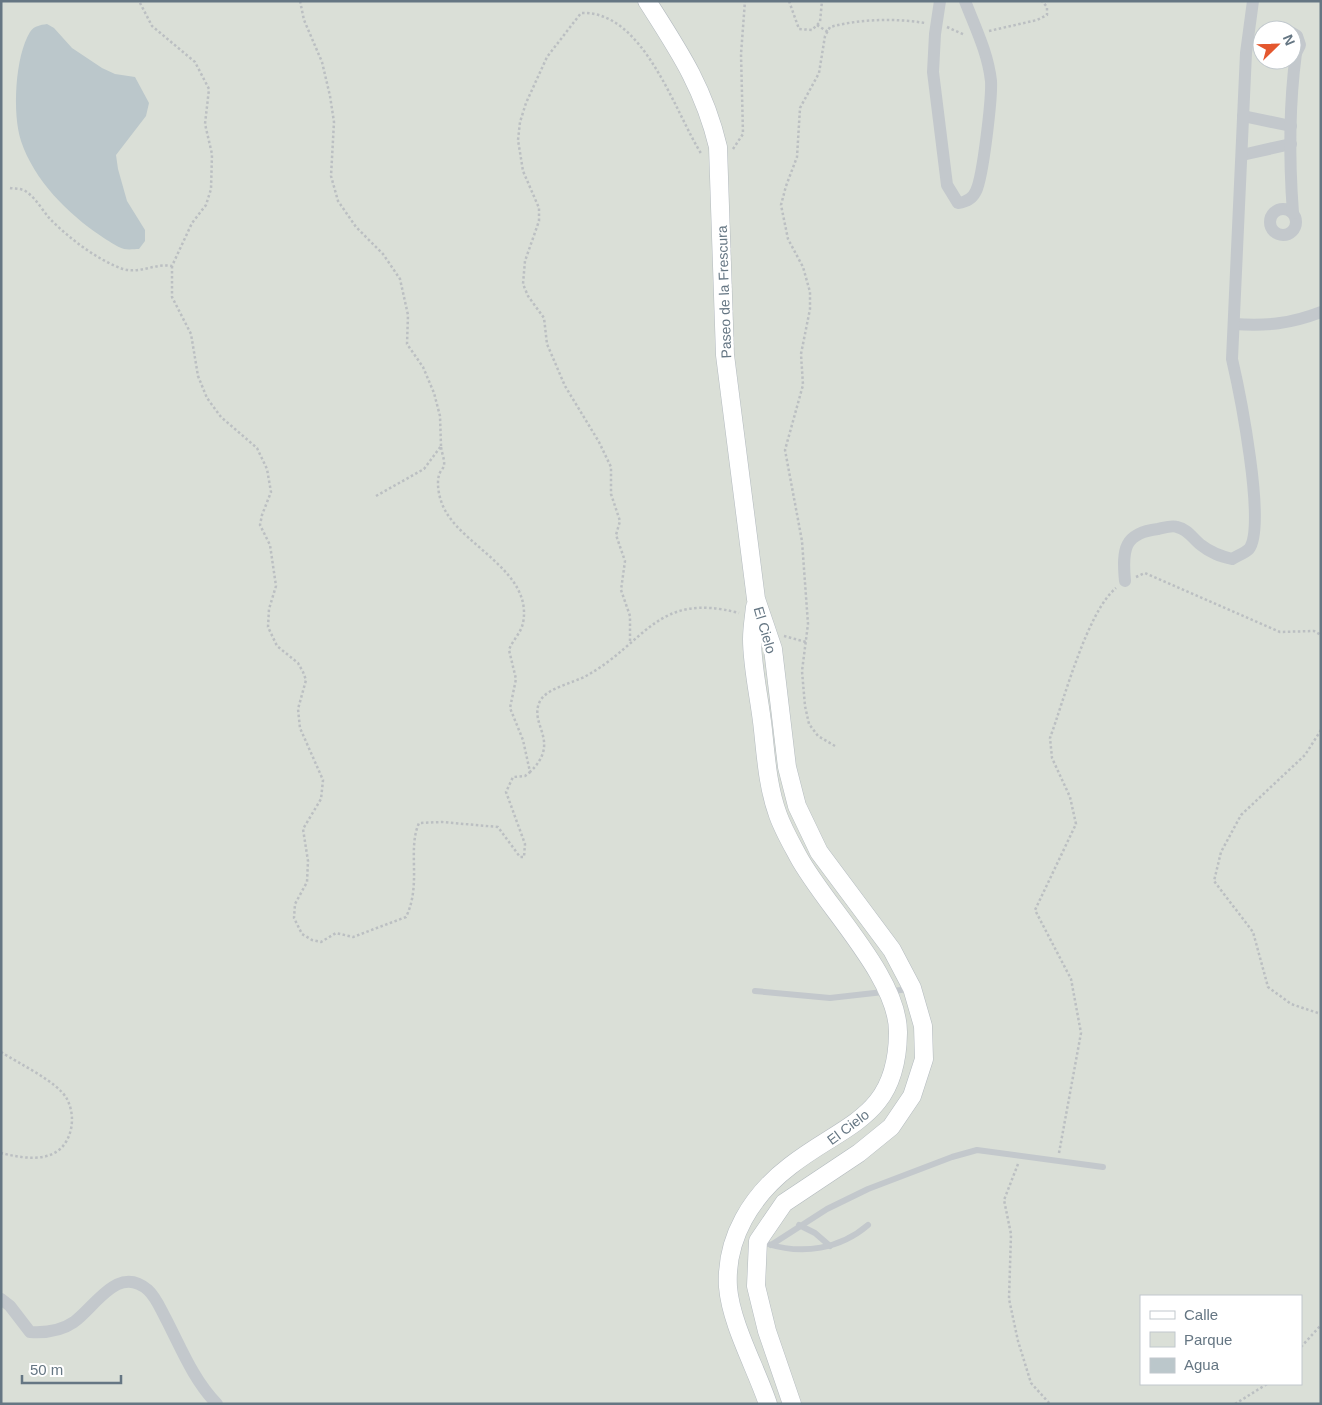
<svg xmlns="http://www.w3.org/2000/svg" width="1322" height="1405" font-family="Arial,sans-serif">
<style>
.green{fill:#dadfd7;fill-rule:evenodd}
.water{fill:#bbc7cb}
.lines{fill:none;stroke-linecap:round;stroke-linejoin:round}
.secondary-casing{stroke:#b3babf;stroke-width:19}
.path{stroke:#bbbfc2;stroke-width:2.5;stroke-dasharray:2.5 2.5;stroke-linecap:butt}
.lane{stroke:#c3c8cc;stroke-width:6}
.street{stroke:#c3c8cc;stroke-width:12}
.secondary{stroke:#fff;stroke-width:18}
.labels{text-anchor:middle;stroke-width:5;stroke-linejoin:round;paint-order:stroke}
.street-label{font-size:14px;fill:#657683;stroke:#fff}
</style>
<rect width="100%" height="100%" fill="#fafaf8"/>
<path class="green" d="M1,1H1321V1404H1ZM1262,30H1292V60H1262ZM1141,1296H1301V1384H1141Z"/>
<path class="water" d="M47,24L54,28L72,48L102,68L115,74L135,77L149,103L146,116L116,155L118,169L127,201L145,230V241L139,249C135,249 129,250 124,249C117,247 107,240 101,236C68,214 34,180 21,141C12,114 15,56 30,32C34,26 40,25 47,24Z"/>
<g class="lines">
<g class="secondary-casing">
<g id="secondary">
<path d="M647,1C679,51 704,88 718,147L725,355L756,599L773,649L787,767L797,806L819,852L892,950L912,988L923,1026L924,1059L912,1096L891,1127L859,1153L784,1203L758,1241L756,1286L767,1331L792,1404"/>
<path d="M755,607C754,617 752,628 752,639C752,668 760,700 763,730C766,758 768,788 778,815C783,829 791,843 798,856C824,905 899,977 898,1033C897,1118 845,1123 790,1166C752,1195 725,1238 728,1287C731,1324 756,1368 768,1404"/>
</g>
</g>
<g class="path">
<polyline points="300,1 304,20 322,62 330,96 334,122 331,176 338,201 356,227 383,254 400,279 408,315 407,344 423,367 434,393 440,416 441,446"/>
<polyline points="789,1 799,29 812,30 820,22 822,1"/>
<polyline points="817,25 828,32"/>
<polyline points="947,27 965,35"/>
<polyline points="989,31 1037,20 1047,15 1047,7 1042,1"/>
<polyline points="733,149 743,134 741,54 745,1"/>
<path d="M10,188C16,189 23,188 28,193C37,200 43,211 50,219C69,238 97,260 123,269C140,274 155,263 172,266L192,223L206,205L211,189L212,154L205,124L209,89L195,62L152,26L139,1"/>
<path d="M172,266V297L191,334L198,376L207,398L221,417L257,448L267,469L271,492L262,515L260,525L270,545L276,586L269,609L268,627L277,646L298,663L303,672L306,680L298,709L300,728L323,780L321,799L303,829L308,861L307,882L295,904L294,918L302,934L312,940L321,942L336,933L353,937L406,917C422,884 407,850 419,823L442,822L498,827L520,857H524L525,844L506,792L513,777L525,776L530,772"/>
<path d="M376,496L424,469L441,446C441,451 445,460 444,465C444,468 440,471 439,475C436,486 440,502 446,512C467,548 533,573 523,623C521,633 512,641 509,650L516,679L510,708L523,740L530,772C562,741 528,725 540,701C547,688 573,683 586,676C646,643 656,591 739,613"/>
<polyline points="1136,577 1145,573 1280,632 1314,631 1321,635"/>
<polyline points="784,636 806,642"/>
<path d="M630,641V616L621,590L625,561L616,535L620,521L611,494V467L599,442L565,386L547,344L544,318L528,296L523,284L525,261L539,221V208L523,171L518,140L520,122L526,103L547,57L581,13C644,10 675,113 702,155"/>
<polyline points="1321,730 1305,755 1241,815 1221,852 1214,881 1253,932 1268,987 1291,1004 1321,1014"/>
<path d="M835,746L818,736L809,724L805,706L802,671L808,624L802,541L785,450L803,385L801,354L810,309V292L803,267L788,239L781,205L786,186L797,157L800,108L819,73L825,36L830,27C860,19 894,18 925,23"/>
<path d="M1,1052C18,1063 58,1082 67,1099C72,1109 73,1119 71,1129C63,1164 29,1160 1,1153"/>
<path d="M1059,1153L1081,1033L1071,979L1035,910L1076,824L1070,797L1052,758L1050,738C1064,700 1087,612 1116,588"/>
<polyline points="1018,1164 1004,1200 1011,1234 1009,1299 1018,1341 1031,1383 1050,1404"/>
<polyline points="1301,1347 1321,1325"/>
<polyline points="1235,1404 1267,1384"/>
</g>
<g class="lane">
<polyline points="755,991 830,998 910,989"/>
<polyline points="799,1225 815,1233 830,1246"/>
<path d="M768,1244C803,1255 840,1249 868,1225"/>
<polyline points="771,1245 827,1209 868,1189 952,1157 977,1150 1103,1167"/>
</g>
<g class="street">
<path d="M940,1L935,34L933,72L947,185L958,203C966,202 973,198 976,191C983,177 992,98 991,81C988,53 975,27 965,1"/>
<polyline points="1292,33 1297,36 1300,45 1296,53 1292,56"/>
<polyline points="1243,116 1291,126"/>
<polyline points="1242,155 1291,144"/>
<circle cx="1283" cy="222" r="13"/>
<path d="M1293,213C1289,160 1289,106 1296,53"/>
<path d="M1234,324C1267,326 1290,324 1321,312"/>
<path d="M1125,581C1122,549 1124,533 1158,529C1163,528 1172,525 1177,527C1188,529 1193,539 1201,545C1211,553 1220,556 1232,559C1237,556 1245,553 1249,549C1267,527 1239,389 1232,359L1246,53L1253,1"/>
<path d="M1,1299L10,1306L30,1332C46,1333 61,1331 74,1322C96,1306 118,1264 148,1290C156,1297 161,1310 166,1319C181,1348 194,1381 217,1404"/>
</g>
<use href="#secondary" class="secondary"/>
</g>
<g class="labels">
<g class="street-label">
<text transform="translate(724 292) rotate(-92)" y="5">Paseo de la Frescura</text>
<text transform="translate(765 630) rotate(74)" y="5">El Cielo</text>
<text transform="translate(848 1127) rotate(-37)" y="5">El Cielo</text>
</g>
</g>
<rect width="1322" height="1405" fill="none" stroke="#657683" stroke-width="5"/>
<rect x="1140" y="1295" width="162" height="90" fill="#ffffff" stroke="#c1c8cd"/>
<rect x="1150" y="1311" width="25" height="8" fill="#ffffff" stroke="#c1c8cd"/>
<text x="1184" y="1320" font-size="15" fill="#657683">Calle</text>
<rect x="1150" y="1332" width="25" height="15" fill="#dadfd7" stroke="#c1c8cd"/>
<text x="1184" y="1345" font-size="15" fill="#657683">Parque</text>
<rect x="1150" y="1358" width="25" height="15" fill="#bbc7cb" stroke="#c1c8cd"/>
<text x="1184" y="1370" font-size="15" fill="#657683">Agua</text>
<g transform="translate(1277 45) rotate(67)"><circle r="24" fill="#ffffff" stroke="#c1c8cd"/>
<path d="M0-4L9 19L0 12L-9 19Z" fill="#e4572e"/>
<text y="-8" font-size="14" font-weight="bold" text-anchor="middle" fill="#657683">N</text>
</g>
<path d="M22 1375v8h99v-8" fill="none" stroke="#657683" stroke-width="2.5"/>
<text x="30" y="1375" font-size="15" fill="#657683" stroke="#ffffff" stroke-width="4" paint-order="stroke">50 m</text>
</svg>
